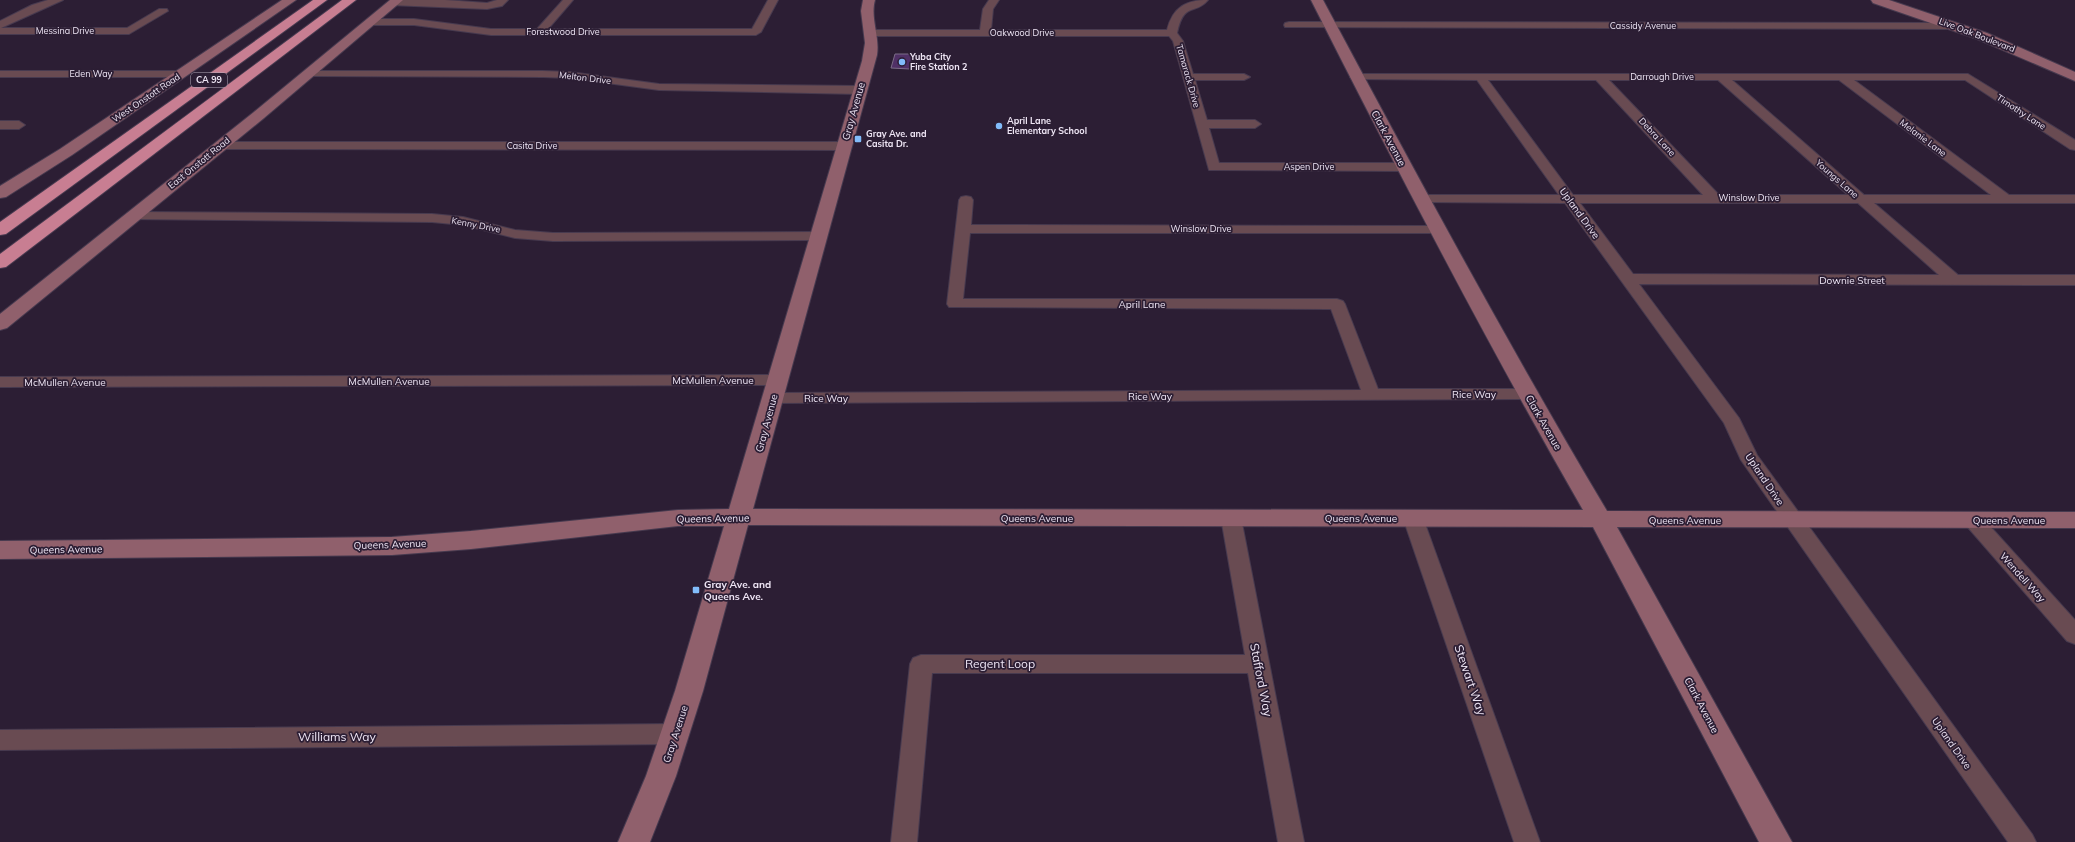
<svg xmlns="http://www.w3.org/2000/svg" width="2075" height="842" font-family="Mulish,sans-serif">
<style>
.building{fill:#503066;stroke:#7b6c87}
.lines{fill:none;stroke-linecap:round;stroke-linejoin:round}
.street-casing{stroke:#473a4f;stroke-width:2}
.secondary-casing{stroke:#473a4f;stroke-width:2}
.highway-casing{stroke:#473a4f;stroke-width:2}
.street{fill:#694b52;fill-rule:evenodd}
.secondary{fill:#90606c;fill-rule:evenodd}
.highway{fill:#c87e92;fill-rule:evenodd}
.poi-dot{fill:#82bcfa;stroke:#2c1e34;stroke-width:1.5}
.labels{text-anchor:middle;stroke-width:3.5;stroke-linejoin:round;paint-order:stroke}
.far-street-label{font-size:9px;fill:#efe6f5;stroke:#2c1e34}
.far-poi-label{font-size:9px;font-weight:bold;fill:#efe6f5;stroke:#2c1e34;text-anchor:start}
.shield{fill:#2c1e34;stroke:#b4aabb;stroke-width:1}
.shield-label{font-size:9px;font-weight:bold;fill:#efe6f5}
.street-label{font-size:10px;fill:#efe6f5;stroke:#2c1e34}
.poi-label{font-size:10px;font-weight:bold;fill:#efe6f5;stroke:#2c1e34;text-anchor:start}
.near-street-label{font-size:12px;fill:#efe6f5;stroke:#2c1e34}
</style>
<rect width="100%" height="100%" fill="#2c1e34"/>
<polygon class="building" points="895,54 911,54 910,56 913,56 910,69 891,68"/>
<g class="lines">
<g class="street-casing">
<g id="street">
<polygon points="48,0 63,0 1,28 127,28 159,9 167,9 168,11 129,34 0,34 0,21 32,5"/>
<polygon points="394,0 445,0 487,3 497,0 508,0 502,6 487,9 390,5 389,3"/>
<polygon points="563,0 573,0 548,29 752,29 768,0 778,0 761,32 756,35 491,35 414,25 370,25 365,22 370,19 414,19 491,29 537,29"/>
<path d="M989,0H999L993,9L991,30H1167C1173,7 1186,0 1208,0C1194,16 1184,1 1177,33L1183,41L1193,74H1244L1250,77L1244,80H1195L1207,120H1255L1261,124L1255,128H1209L1219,163H1404L1411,167L1404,171L1209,170L1173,41L1169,36H871L866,33L871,30H980L983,9Z"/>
<polygon points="1289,22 1955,23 1960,26 1955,29 1285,27 1284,25 1285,23"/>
<polygon points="0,71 181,71 187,74 181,77 0,77"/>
<polygon points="310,71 543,71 570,72 659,84 860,86 866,90 860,94 659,90 570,78 543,77 306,76 304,74"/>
<path d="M1356,74H1968L2075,140V150L2070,149L1965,80H1854L2009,195H2075V203H1874L1958,275H2075V285L1639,284L1739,418L1757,455L2032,834L2036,842H2008L1741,460L1724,423L1565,203L1417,202L1415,199L1417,196L1422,195H1559L1477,80L1352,79L1350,77ZM1488,80H1596L1703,195H1573ZM1609,80H1718L1848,195H1719ZM1732,80H1839L1991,195H1864ZM1580,203H1858L1939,275L1633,274Z"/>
<polygon points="0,121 19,121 25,125 19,129 0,129"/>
<polygon points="221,142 843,142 849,146 843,150 216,149 215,146 216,143"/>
<polygon points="966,196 971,197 973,200 971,225 1443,226 1445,229 1443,232 1438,233 970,233 963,299 1337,299 1343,301 1345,304 1378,389 1527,389 1533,390 1536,394 1533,398 1527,399 773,403 767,402 764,398 767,394 773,393 1361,390 1331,309 949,307 947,304 959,200 961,197"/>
<polygon points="133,212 432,214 463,217 515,230 553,233 818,232 823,233 825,236 823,239 818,240 553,241 515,238 463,225 432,222 128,219 126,216 128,213"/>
<polygon points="777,375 783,376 786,380 783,384 777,385 0,387 0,377"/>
<polygon points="1231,511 1238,513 1241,518 1304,842 1278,842 1248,673 932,673 917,842 891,842 910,664 913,658 921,655 1245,655 1221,518 1224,513"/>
<polygon points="1413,511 1420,513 1423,518 1540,842 1514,842 1403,518 1406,513"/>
<polygon points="1972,512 1979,514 2075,620 2075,644 2067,641 1965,524 1962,519 1965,514"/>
<polygon points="675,724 683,727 687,734 683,741 675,744 0,750 0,730"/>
</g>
</g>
<g class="secondary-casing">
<g id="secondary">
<polygon points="282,0 296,0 72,155 6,197 0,198 0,186 60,149"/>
<polygon points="390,0 403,0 264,118 7,328 0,330 0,314 254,112"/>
<path d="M863,0H875C870,18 880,36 877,55L753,509L1583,510C1487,343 1398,172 1311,0H1323C1415,172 1507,343 1607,511L2075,512V528L1617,527L1792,842H1759L1593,527L748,525L703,691L676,776L650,842H618L646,776L675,691L724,526H678L471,549L392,555L0,559V541L392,537L471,531L678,510L729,509L862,61L865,43L861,11Z"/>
<polygon points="1871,0 1889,0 1987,33 2075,72 2075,81 1977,39 1873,3"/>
</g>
</g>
<g class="highway-casing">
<g id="highway">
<polygon points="313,0 327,0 6,234 0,235 0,222"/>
<polygon points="342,0 356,0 6,267 0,268 0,254"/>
</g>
</g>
<use href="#street" class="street"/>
<use href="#secondary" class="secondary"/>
<use href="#highway" class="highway"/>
</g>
<g class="poi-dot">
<circle cx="902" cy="62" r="4"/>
<circle cx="999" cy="126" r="4"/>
<rect x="854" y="135" width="8" height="8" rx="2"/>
<rect x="692" y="586" width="8" height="8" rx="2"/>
</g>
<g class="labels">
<g class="far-street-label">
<text x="1643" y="29">Cassidy Avenue</text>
<text x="65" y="34">Messina Drive</text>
<text x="563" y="35">Forestwood Drive</text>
<text x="1022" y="36">Oakwood Drive</text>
<text transform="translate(1977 35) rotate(21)" y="3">Live Oak Boulevard</text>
<text x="91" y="77">Eden Way</text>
<text transform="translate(1188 76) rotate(74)" y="3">Tamarack Drive</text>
<text x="1662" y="80">Darrough Drive</text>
<text transform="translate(585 78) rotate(7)" y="3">Melton Drive</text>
<text transform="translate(146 98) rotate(-34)" y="3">West Onstott Road</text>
<text transform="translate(2021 112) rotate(33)" y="3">Timothy Lane</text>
<text transform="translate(1657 137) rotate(47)" y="3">Debra Lane</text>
<text transform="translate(1923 138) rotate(37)" y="3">Melanie Lane</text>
<text x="532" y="149">Casita Drive</text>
<text transform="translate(199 163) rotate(-39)" y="3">East Onstott Road</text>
<text x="1309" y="170">Aspen Drive</text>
<text transform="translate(1837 179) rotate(41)" y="3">Youngs Lane</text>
<text x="1749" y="201">Winslow Drive</text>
<text transform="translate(476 225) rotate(11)" y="3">Kenny Drive</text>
<text x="1201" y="232">Winslow Drive</text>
</g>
<g class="far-poi-label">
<text x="910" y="60">Yuba City<tspan x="910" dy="10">Fire Station 2</tspan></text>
<text x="1007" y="124">April Lane<tspan x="1007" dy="10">Elementary School</tspan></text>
<text x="866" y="137">Gray Ave. and<tspan x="866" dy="10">Casita Dr.</tspan></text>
</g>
<rect class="shield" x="191" y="73" width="36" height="14" rx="3"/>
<g class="shield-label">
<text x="209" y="83">CA 99</text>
</g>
<g class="street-label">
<text transform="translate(853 111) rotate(-74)" y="4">Gray Avenue</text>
<text transform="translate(1389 138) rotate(62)" y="4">Clark Avenue</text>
<text transform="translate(1580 213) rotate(54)" y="4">Upland Drive</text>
<text x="1852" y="284">Downie Street</text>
<text x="1142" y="308">April Lane</text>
<text x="713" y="384">McMullen Avenue</text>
<text x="389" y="385">McMullen Avenue</text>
<text x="65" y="386">McMullen Avenue</text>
<text x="1474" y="398">Rice Way</text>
<text x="1150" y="400">Rice Way</text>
<text x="826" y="402">Rice Way</text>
<text transform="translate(1544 422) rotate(60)" y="4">Clark Avenue</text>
<text transform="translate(766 423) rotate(-75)" y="4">Gray Avenue</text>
<text transform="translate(1765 479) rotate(56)" y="4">Upland Drive</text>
<text transform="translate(713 518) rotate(-1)" y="4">Queens Avenue</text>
<text x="1037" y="522">Queens Avenue</text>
<text x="1361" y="522">Queens Avenue</text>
<text x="1685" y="524">Queens Avenue</text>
<text x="2009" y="524">Queens Avenue</text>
<text transform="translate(390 544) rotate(-2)" y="4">Queens Avenue</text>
<text transform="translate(66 549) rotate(-1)" y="4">Queens Avenue</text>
<text transform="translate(2023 577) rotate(48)" y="4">Wendell Way</text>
<text transform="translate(1702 705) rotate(62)" y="4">Clark Avenue</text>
<text transform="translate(675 734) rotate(-72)" y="4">Gray Avenue</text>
<text transform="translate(1952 743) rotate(55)" y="4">Upland Drive</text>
</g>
<g class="poi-label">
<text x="704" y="588">Gray Ave. and<tspan x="704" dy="12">Queens Ave.</tspan></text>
</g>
<g class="near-street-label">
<text x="1000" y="668">Regent Loop</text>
<text transform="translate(1261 680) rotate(79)" y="4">Stafford Way</text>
<text transform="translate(1470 680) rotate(71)" y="4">Stewart Way</text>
<text x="337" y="741">Williams Way</text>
</g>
</g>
</svg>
